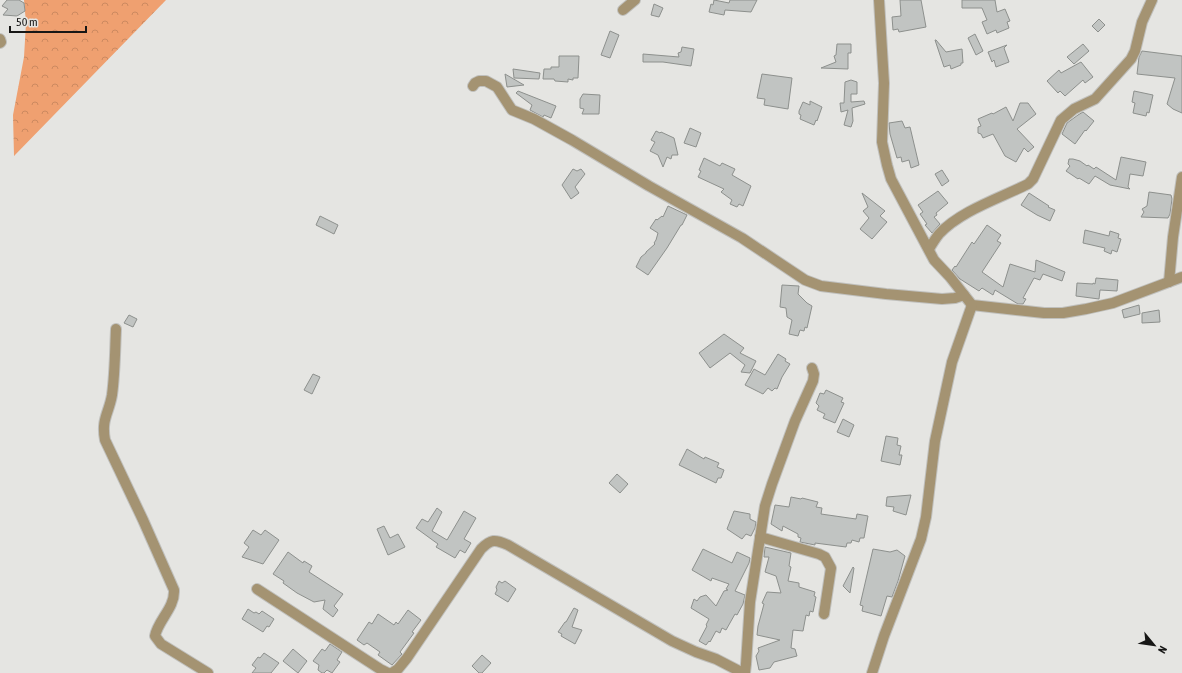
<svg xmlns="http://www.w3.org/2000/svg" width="1182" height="673" font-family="'Asap Condensed',sans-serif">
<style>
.forest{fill:url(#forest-crowns)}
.building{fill:#c1c4c2;stroke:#8d908d}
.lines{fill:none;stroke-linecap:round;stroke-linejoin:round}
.minor-casing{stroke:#c0c0bd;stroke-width:12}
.minor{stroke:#a49372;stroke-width:10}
</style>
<defs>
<pattern id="forest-crowns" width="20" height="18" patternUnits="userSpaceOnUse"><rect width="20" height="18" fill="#efa070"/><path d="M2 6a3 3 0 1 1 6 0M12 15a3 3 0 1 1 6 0" fill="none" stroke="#cc8960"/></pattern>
</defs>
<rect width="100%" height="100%" fill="#e5e5e2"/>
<polygon class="forest" points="24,0 166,0 14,156 13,115 24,57 26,23"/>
<g class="building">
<polygon points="7,0 19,0 24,3 25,11 17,16 3,15 8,9 2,6"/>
<polygon points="714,0 729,3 730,0 757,0 751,12 725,10 724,15 709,12 711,4 713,5"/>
<polygon points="900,0 921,0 926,27 899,32 898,29 893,30 892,17 901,16"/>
<polygon points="962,0 995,0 997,12 1005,9 1010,21 1007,22 1009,28 997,33 996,30 987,34 982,22 987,20 982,8 962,8"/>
<polygon points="654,4 663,8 659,17 651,15"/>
<polygon points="1099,19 1105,25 1098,32 1092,26"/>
<polygon points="610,31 619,35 610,58 601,55"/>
<polygon points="975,34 983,51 976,55 968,38"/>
<polygon points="935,40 936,40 946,52 962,49 963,63 961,63 961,65 951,69 950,65 944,67"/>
<polygon points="837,44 851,44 851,53 848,53 848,69 821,68 836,62 834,56 836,55"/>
<polygon points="1083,44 1089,51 1074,64 1067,57"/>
<polygon points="1007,45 1004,48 1009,62 996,67 994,60 992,62 988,52"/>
<polygon points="682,47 694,49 691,66 663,62 643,62 643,54 679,57 678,53 681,52"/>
<polygon points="1142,51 1182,56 1182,113 1173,109 1167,104 1175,78 1137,74 1139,57"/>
<polygon points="559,56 579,56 578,78 573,78 573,80 568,79 568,82 555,81 554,79 543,79 544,69 551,69 551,67 559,67"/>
<polygon points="1081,62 1093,77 1085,83 1083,80 1065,96 1060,91 1058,93 1047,81 1059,70 1061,73"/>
<polygon points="513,69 540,73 539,79 514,78"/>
<polygon points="505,74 524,85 507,87"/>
<polygon points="762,74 792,78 788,109 764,105 765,99 757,98"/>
<polygon points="851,80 857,82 857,94 851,94 851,102 864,101 865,104 852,108 853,121 851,127 844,125 848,110 841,112 840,103 844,103 845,82"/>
<polygon points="518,91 556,106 551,118 544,115 543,117 530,110 532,105 516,93"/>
<polygon points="1134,91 1153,95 1149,113 1147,112 1146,116 1133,113 1135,103 1132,102"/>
<polygon points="583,94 600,95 599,114 582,114 584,109 580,108 580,99"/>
<polygon points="810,101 822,107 817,121 816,120 814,125 800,119 801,115 799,114 799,111 803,102 810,105"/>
<polygon points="1020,103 1028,103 1036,114 1017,129 1034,147 1028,152 1024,148 1016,162 1005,156 993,134 983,138 981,134 978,133 978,127 981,126 978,119 992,113 993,114 1006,107 1013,121"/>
<polygon points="1083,112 1094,121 1086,131 1085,130 1075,144 1062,134 1067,123 1078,115"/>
<polygon points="902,121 905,128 910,127 919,165 911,168 909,160 902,162 901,157 897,158 890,134 889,123"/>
<polygon points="690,128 701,133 696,147 684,143"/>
<polygon points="656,131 660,133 661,132 674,138 678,155 672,155 671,159 667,157 663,167 658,155 650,151 655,142 651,140"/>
<polygon points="1121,157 1146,162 1143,176 1130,174 1128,187 1130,189 1110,185 1095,176 1089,184 1079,178 1078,179 1066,171 1070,166 1068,164 1069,159 1073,159 1080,161 1087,166 1088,165 1094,169 1096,167 1116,180"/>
<polygon points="704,158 720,166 722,163 735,169 732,175 751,186 743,206 739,204 737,207 730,204 732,200 721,192 724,189 698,177 701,171 699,170"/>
<polygon points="573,169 577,171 581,169 585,174 575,187 579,193 571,199 562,185"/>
<polygon points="942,170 949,181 942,186 935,174"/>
<polygon points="938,191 948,203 936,213 937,215 934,217 940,224 932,233 925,225 927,224 920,214 923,212 918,205"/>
<polygon points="1149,192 1171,195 1172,199 1170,214 1168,218 1141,217 1144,212 1142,209 1147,206"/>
<polygon points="862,193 885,211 880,216 887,222 872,239 860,229 869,218 863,211 868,207"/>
<polygon points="1029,193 1049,206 1048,207 1055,210 1050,221 1037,215 1021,205"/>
<polygon points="668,206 687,215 682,225 681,225 667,248 648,275 636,267 641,257 646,253 646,252 655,244 654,243 656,240 658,233 650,228 656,219 657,220 662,216 663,217"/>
<polygon points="320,216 338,225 334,234 316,225"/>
<polygon points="987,225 1001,235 997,241 1001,243 982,272 1003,287 1010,264 1035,272 1036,260 1065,272 1062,281 1043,274 1040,280 1034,278 1023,298 1026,299 1023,304 1018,304 995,290 993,295 982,288 979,291 960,279 952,270 955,266 956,267 972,242 974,244"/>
<polygon points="1085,230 1109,236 1110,231 1119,234 1118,238 1121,239 1117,252 1112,250 1111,254 1104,251 1105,248 1083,243"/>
<polygon points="1096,278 1118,280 1117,291 1100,290 1099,299 1076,296 1077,283 1093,284 1093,283 1095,284"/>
<polygon points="782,285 799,286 798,294 807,303 812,306 807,328 805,327 804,331 800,330 798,336 789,334 792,320 787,317 786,308 780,307"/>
<polygon points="1139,305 1140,314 1124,318 1122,310"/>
<polygon points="1159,310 1160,322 1142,323 1142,313"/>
<polygon points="129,315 137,319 133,327 124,323"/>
<polygon points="724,334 744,348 740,353 756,361 750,373 741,372 745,365 730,353 710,368 699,353"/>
<polygon points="778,354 786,359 785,361 790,364 782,377 777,389 775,388 772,391 768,388 763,394 745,385 754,369 765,375"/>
<polygon points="313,374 320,377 312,394 304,390"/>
<polygon points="826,390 843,398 841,402 844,403 835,423 823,418 825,414 817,410 819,406 816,403 820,393 824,394"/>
<polygon points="843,419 854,425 849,437 837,432"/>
<polygon points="886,436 898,438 897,445 901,446 899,455 902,455 900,465 881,461"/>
<polygon points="687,449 704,459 705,457 719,463 717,467 724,470 721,478 718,478 716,483 679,465"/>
<polygon points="617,474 628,484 620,493 609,483"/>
<polygon points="911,495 906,515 893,511 894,507 886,506 887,497"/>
<polygon points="791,497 801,499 802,498 818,502 816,507 822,508 821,514 856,519 857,514 868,516 864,538 860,538 859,542 852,540 851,543 847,543 846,547 815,543 815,545 800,542 801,538 798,537 798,534 783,526 782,531 771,524 775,505 789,507"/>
<polygon points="437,508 442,512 432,531 447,540 464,511 476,518 464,539 471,543 465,553 460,550 455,558 436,547 438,544 416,528 422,519 428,522"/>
<polygon points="734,511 750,514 750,519 756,522 755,528 751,536 746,534 742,539 727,529"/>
<polygon points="384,526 390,538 398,534 405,547 388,555 377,529"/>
<polygon points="253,530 261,535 265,530 279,540 263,564 242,557 249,547 244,543"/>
<polygon points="765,547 791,553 789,566 791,567 788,581 799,583 799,587 815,592 814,596 816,597 813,612 810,611 809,616 806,615 803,631 793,630 791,648 795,649 797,656 774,662 770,668 759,670 756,656 759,651 758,648 780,640 757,635 758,626 764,604 762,603 767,592 781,593 776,576 765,572 769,557 764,557"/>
<polygon points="703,549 732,563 737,552 750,558 749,563 735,591 745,595 743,604 737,615 735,614 726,630 722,628 720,633 716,631 710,642 709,641 706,645 699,641 707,626 706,625 709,619 691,608 694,599 697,601 700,597 706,595 716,606 724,591 728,590 726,589 729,584 712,578 711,581 692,570"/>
<polygon points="873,549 890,552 897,550 905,556 898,581 892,597 887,596 881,616 862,611 863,606 860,605"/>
<polygon points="288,552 303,563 304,561 312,566 309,572 343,594 334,606 338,610 333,617 323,609 325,600 314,602 297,593 283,583 284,581 273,574"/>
<polygon points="853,567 854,568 850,593 843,586"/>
<polygon points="499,581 502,583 505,581 516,589 508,602 495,594 497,590 496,587"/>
<polygon points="574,608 578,610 572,627 582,630 575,644 561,636 562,634 558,632 565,622 566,622"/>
<polygon points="248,609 254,613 256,612 259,614 262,611 274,619 269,627 267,626 263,632 242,619"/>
<polygon points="408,610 421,620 412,632 414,633 400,652 402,654 392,665 378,655 380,652 367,643 364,645 357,640 369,622 372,624 378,614 394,625 396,622 398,624"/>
<polygon points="330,644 342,652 337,660 340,662 332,673 327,670 324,673 322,673 318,670 319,665 313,661 322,649 325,651"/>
<polygon points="293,649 307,661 298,673 283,661"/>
<polygon points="264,653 279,663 271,673 252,673 256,668 252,665 258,657 260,658"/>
<polygon points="482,655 491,663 482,673 479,673 472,666"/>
</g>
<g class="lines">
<g class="minor-casing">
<g id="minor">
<polyline points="879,0 884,83 882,142 887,165 891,179 934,260 950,277 972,305 1044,313 1063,313 1086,309 1113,303 1182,277"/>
<polyline points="623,10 635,0"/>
<polyline points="0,39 1,42 0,43"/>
<polyline points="473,86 475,83 479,81 486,81 497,87 512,110 534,119 572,140 649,186 742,238 805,280 821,286 886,294 942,299 955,298 964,295"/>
<path d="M929,249C932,244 935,239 939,234C960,211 1000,198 1028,184L1033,179L1061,120L1074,109L1095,99L1131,59L1135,51L1142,22L1152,0"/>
<polyline points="1169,282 1173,237 1182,177"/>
<path d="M116,329C115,351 115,373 112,395C109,413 101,419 105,440L143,520L174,590C175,608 158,620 155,636L161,644L208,673"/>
<polyline points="760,537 819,554 825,557 831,568 824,614"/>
<polyline points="257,589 380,669 388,673"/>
<path d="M392,673L398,669L407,658L481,549C491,539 495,539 508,545L672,641L696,652L716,659L743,673"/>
<polyline points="745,673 746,664 750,602 765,506 772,484 795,421 813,381 814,374 812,368"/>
<polyline points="872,673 884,636 921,539 926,517 935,441 952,362 972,305"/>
</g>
</g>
<use href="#minor" class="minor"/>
</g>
<g transform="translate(1154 645) rotate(119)" stroke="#e5e5e2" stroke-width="3" paint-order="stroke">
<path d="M0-3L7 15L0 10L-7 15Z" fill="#171716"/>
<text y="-6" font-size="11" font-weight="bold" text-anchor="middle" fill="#171716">N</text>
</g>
<path d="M10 26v6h76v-6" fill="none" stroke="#171716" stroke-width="2"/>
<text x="16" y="26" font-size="12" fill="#171716" stroke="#e5e5e2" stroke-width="3" paint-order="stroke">50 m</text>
</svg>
